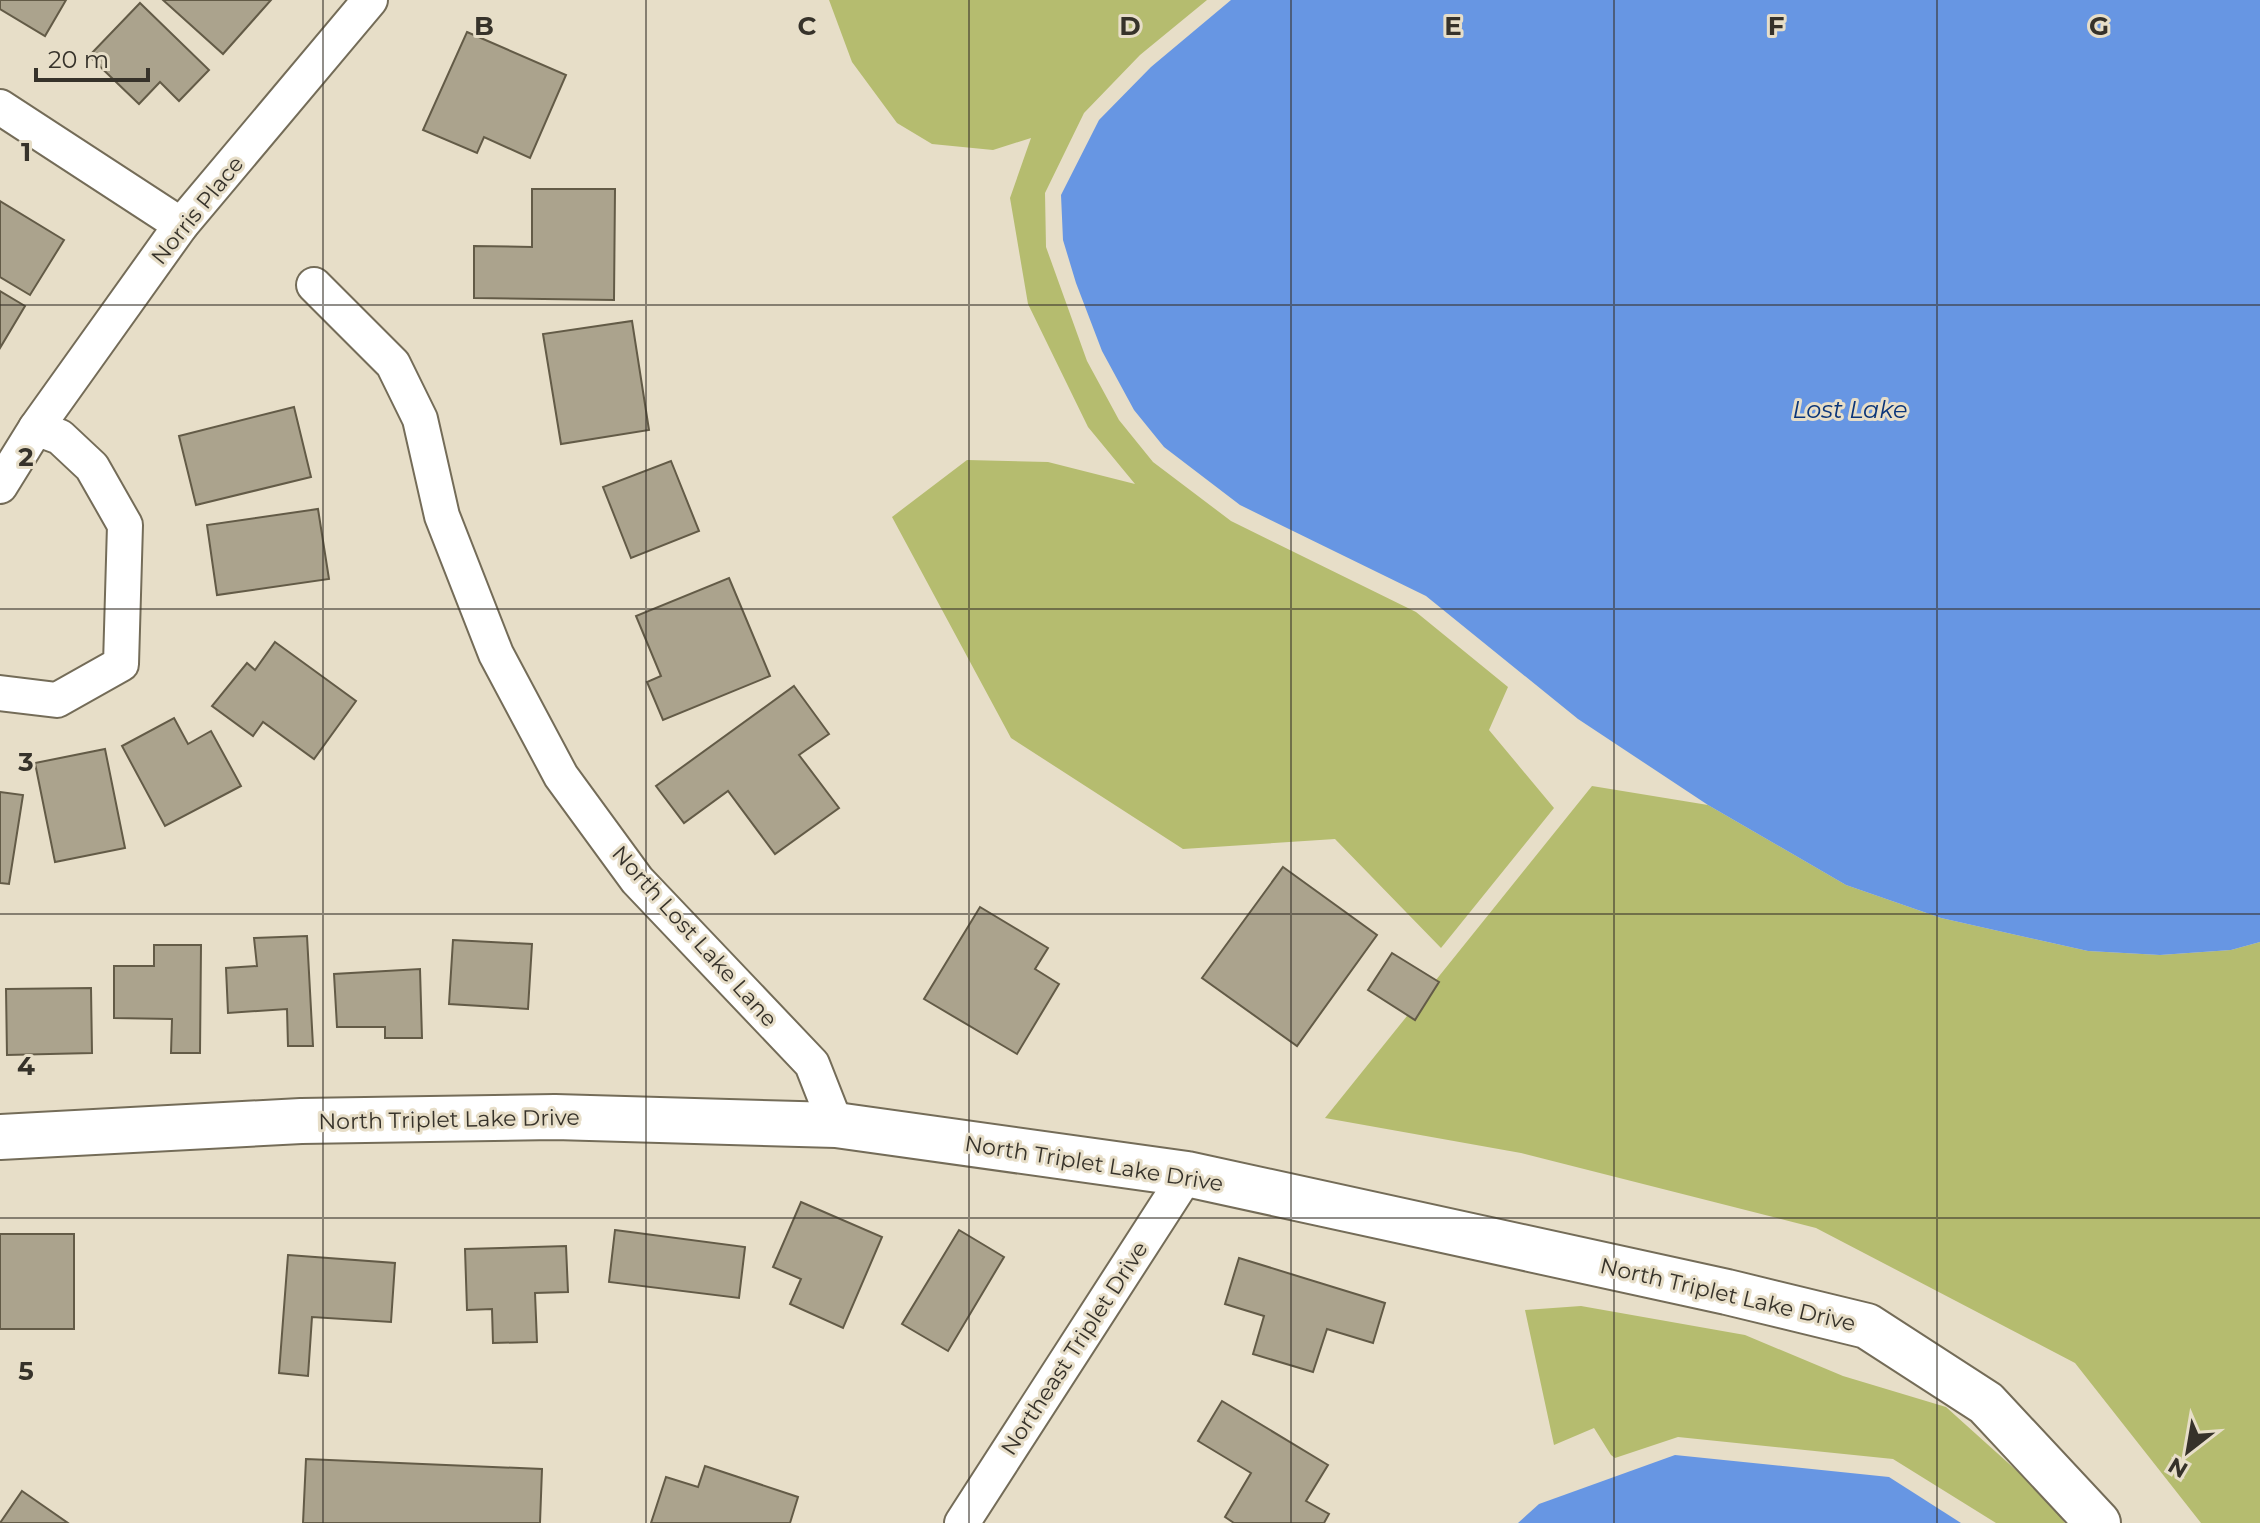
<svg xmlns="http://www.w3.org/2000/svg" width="2260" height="1523" font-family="Montserrat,sans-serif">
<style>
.green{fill:#b5bc6f}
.water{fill:#6796e3}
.building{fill:#aba38d;stroke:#635b47;stroke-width:2}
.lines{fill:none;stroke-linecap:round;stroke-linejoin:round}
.minor-casing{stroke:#746c58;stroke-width:38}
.tertiary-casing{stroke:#746c58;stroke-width:48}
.minor{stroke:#fff;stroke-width:34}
.tertiary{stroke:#fff;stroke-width:44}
.grid{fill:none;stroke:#36322a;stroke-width:2;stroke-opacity:0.55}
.labels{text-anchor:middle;stroke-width:6;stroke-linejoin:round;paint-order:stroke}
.street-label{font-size:22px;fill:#36322a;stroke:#e7dec8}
.water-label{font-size:24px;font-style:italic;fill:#0a3579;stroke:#e7dec8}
.grid-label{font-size:26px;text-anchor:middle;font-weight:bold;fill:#36322a;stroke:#e7dec8;stroke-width:6;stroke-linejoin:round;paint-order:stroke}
</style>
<rect width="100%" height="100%" fill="#e7dec8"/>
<g class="green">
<polygon points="829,0 1207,0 1140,55 1084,113 1045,193 1046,247 1087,361 1119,420 1153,462 1231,521 1416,612 1508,687 1489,730 1554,808 1441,948 1335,839 1183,849 1011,738 892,517 967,460 1048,462 1135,484 1088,427 1028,304 1010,198 1031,138 993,150 932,144 897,123 852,62"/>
<polygon points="1592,786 1708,805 1846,885 1941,918 2088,951 2160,955 2231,950 2260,942 2260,1523 2201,1523 2075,1363 1816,1228 1521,1153 1325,1118"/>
<polygon points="1581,1306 1745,1335 1843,1376 1946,1407 2046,1497 2065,1523 1996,1523 1893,1459 1678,1437 1615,1458 1611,1455 1594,1428 1554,1445 1525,1310"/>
</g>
<g class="water">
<polygon points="1231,0 2260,0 2260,942 2231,950 2160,955 2088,951 1941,918 1846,885 1708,805 1578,719 1426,596 1240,505 1164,447 1134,410 1102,351 1076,283 1063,240 1061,195 1099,120 1151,67"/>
<polygon points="1675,1455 1889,1477 1961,1523 1518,1523 1539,1504"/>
</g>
<g class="building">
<polygon points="0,0 66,0 45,36 0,9"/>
<polygon points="163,0 271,0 223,54"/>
<polygon points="140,3 209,70 179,101 160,82 139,104 89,56"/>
<polygon points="467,32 566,75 530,158 484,137 477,153 423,130"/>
<polygon points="532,189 615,189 614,300 474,298 474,246 532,247"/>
<polygon points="0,201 64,240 30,295 0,277"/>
<polygon points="0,291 25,306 0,348"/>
<polygon points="632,321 649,430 561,444 543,334"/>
<polygon points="294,407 311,477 196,505 179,436"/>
<polygon points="671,461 699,531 631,558 603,487"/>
<polygon points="318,509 329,579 217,595 207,525"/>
<polygon points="729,578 770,676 663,720 647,682 661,676 636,616"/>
<polygon points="275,642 356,701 314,759 263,722 253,736 212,706 247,663 255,670"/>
<polygon points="794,686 829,734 799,755 839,808 775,854 728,791 684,823 656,786"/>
<polygon points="174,718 188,744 211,731 241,786 165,826 122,746"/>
<polygon points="105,749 125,848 55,862 35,763"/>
<polygon points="0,792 23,795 9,884 0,883"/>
<polygon points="1283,867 1377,935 1297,1046 1202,978"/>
<polygon points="980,907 1048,948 1035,969 1059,984 1017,1054 924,999"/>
<polygon points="307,936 313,1046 288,1046 287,1009 228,1013 226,968 257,966 254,938"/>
<polygon points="453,940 532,944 528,1009 449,1004"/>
<polygon points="154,945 201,945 200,1053 171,1053 172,1019 114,1018 114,966 154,966"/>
<polygon points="1392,953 1439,982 1415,1020 1368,990"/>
<polygon points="420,969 422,1038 385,1038 385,1027 337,1027 334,974"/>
<polygon points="91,988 92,1053 7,1055 6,989"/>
<polygon points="801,1202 882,1237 843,1328 790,1304 801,1279 773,1267"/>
<polygon points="615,1230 745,1247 739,1298 609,1282"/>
<polygon points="959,1230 1004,1257 948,1351 902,1324"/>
<rect x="0" y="1234" width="74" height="95"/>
<polygon points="566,1246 568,1292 535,1293 537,1342 493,1343 492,1309 467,1310 465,1249"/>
<polygon points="288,1255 395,1263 391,1322 312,1317 308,1376 279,1373"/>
<polygon points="1239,1258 1385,1303 1373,1343 1327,1329 1313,1372 1253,1354 1264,1316 1225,1304"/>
<polygon points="1222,1401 1328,1465 1306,1501 1329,1514 1324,1523 1234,1523 1225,1517 1251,1473 1198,1441"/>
<polygon points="306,1459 542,1469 540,1523 303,1523"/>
<polygon points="705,1466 798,1497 790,1523 651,1523 666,1477 698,1487"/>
<polygon points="22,1491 68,1523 0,1523"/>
</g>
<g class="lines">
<g class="minor-casing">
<g id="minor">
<polyline points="0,107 181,225"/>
<polyline points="314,285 393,364 420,419 442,516 496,654 561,776 637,880 812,1064 836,1125"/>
<polyline points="36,428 181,225 370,0"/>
<polyline points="0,486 36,428 60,437 92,467 125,525 121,664 57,700 0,693"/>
<polyline points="962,1523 1187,1174"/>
</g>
</g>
<g class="tertiary-casing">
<polyline id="tertiary" points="0,1137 301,1121 555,1117 836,1125 1187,1174 1727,1292 1867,1326 1986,1403 2098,1523"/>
</g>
<use href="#minor" class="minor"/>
<use href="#tertiary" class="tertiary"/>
</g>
<path class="grid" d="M323,0V1523M646,0V1523M969,0V1523M1291,0V1523M1614,0V1523M1937,0V1523M0,305H2260M0,609H2260M0,914H2260M0,1218H2260"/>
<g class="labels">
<g class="street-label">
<text transform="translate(197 210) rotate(-51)" y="8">Norris Place</text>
<text transform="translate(695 936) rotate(48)" y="8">North Lost Lake Lane</text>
<text transform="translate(449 1119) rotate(-1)" y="8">North Triplet Lake Drive</text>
<text transform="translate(1094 1163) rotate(9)" y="8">North Triplet Lake Drive</text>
<text transform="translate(1728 1294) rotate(13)" y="8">North Triplet Lake Drive</text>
<text transform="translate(1074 1348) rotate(-57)" y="8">Northeast Triplet Drive</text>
</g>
<g class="water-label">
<text x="1850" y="418">Lost Lake</text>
</g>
</g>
<g class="grid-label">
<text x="484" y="35">B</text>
<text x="807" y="35">C</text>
<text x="1130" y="35">D</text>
<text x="1453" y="35">E</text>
<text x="1776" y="35">F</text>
<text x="2099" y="35">G</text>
<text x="26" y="161">1</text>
<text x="26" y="466">2</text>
<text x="26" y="771">3</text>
<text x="26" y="1075">4</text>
<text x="26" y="1380">5</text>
</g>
<g transform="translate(2188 1451) rotate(211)" stroke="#e7dec8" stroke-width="6" paint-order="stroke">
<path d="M0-6L14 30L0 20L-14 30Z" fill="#36322a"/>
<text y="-12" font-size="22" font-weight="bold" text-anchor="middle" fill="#36322a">N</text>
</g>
<path d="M36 68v12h112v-12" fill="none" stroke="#36322a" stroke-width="4"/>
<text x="48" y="68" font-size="24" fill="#36322a" stroke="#e7dec8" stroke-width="6" paint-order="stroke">20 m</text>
</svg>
